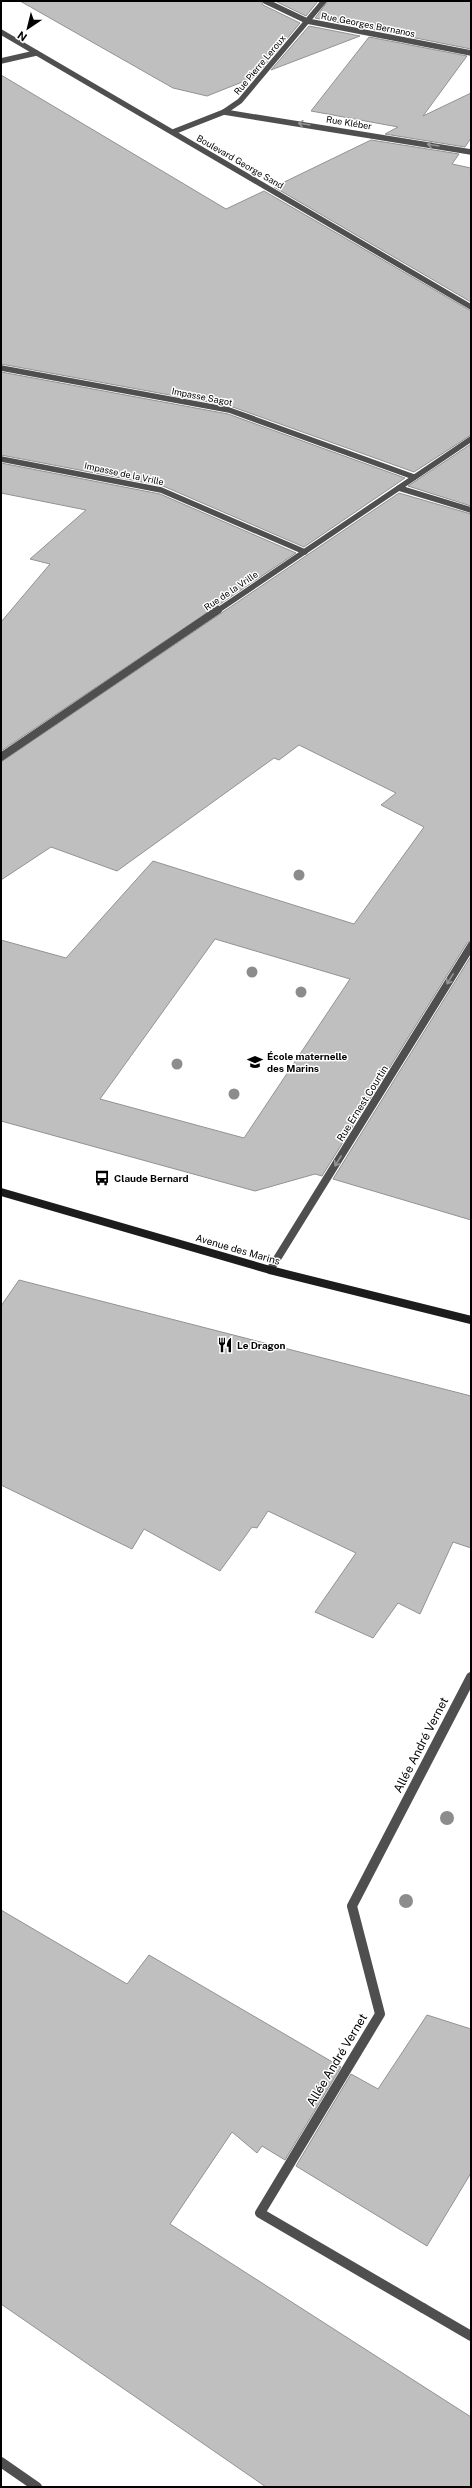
<svg xmlns="http://www.w3.org/2000/svg" width="472" height="2488" font-family="'Public Sans',sans-serif">
<style>
.building{fill:#bfbfbf;stroke:#939393;fill-rule:evenodd}
.lines{fill:none;stroke-linecap:round;stroke-linejoin:round}
.service{stroke:#4f4f4f;stroke-width:5.5}
.pedestrian{stroke:#4f4f4f;stroke-width:10}
.minor-far2{stroke:#4f4f4f;stroke-width:5.5}
.minor-far1{stroke:#4f4f4f;stroke-width:8}
.minor{stroke:#4f4f4f;stroke-width:10}
.secondary{stroke:#1c1c1c;stroke-width:8}
.tree{fill:#8c8c8c}
.oneway{stroke:#959595}
.labels{text-anchor:middle;stroke-width:3;stroke-linejoin:round;paint-order:stroke}
.far-street-label{font-size:9px;fill:#000;stroke:#fff}
.poi-label{font-size:10px;font-weight:bold;fill:#000;stroke:#fff;text-anchor:start}
.street-label{font-size:10px;fill:#000;stroke:#fff}
.near-street-label{font-size:12px;fill:#000;stroke:#fff}
</style>
<rect width="100%" height="100%" fill="#fff"/>
<g class="building">
<polygon points="20,1 261,1 263,5 300,23 255,77 207,96 173,88"/>
<polygon points="275,1 318,1 306,16"/>
<polygon points="328,1 471,1 471,49 315,18"/>
<polygon points="309,26 360,36 271,70"/>
<polygon points="369,37 467,56 423,116 471,93 471,138 465,147 385,134 398,127 311,111"/>
<polygon points="1,75 226,209 264,191 471,311 471,435 414,472 230,406 1,364"/>
<polygon points="371,140 459,154 452,164 471,168 471,302 274,187"/>
<polygon points="1,372 228,414 405,478 304,547 163,486 1,455"/>
<polygon points="471,444 471,506 408,486"/>
<polygon points="1,463 160,494 296,553 1,751 1,622 50,564 30,559 86,510 1,493"/>
<path d="M399,493L471,514V941L467,943L322,1176L315,1174L255,1191L1,1121V940L66,958L153,861L354,924L424,827L381,805L396,793L299,745L279,760L274,758L117,871L51,847L1,880V762ZM215,939L350,979L244,1138L100,1099Z"/>
<polygon points="471,956 471,1220 333,1179"/>
<polygon points="19,1280 471,1396 471,1548 453,1542 420,1614 398,1603 373,1638 315,1612 356,1553 268,1511 257,1528 252,1527 220,1571 144,1529 132,1549 1,1485 1,1306"/>
<polygon points="1,1910 127,1984 149,1955 341,2067 285,2160 262,2146 257,2153 232,2132 170,2224 471,2417 471,2487 266,2487 1,2304"/>
<polygon points="427,2015 471,2029 471,2173 427,2246 296,2166 351,2074 378,2089"/>
</g>
<g class="lines">
<polyline class="service" points="399,488 471,510"/>
<polyline class="pedestrian" points="423,2308 260,2213 380,2014 352,1906 471,1677"/>
<g class="minor-far2">
<polyline points="265,1 307,21 471,53"/>
<polyline points="1,32 471,307"/>
<polyline points="1,61 36,53"/>
<polyline points="224,112 471,152"/>
<polyline points="173,132 224,112 240,101 324,1"/>
<polyline points="1,368 229,410 414,477"/>
<polyline points="1,459 161,490 305,552"/>
<polyline points="217,611 471,439"/>
</g>
<g class="minor-far1">
<polyline points="1,757 218,610"/>
<polyline points="270,1270 471,946"/>
</g>
<g class="minor">
<polyline points="423,2308 471,2336"/>
<polyline points="1,2462 37,2487"/>
</g>
<polyline class="secondary" points="1,1192 270,1270 471,1320"/>
</g>
<g class="tree">
<circle cx="299" cy="875" r="5.5"/>
<circle cx="252" cy="972" r="5.5"/>
<circle cx="301" cy="992" r="5.5"/>
<circle cx="177" cy="1064" r="5.5"/>
<circle cx="234" cy="1094" r="5.5"/>
<circle cx="447" cy="1818" r="7"/>
<circle cx="406" cy="1901" r="7"/>
</g>
<defs><path id="oneway-shaft" d="M-6 0H5M1.5-3L5.5 0L1.5 3" fill="none" stroke-width="1.6" stroke-linecap="round" stroke-linejoin="round"/></defs>
<g class="oneway">
<use href="#oneway-shaft" transform="translate(304 124) rotate(-171)"/>
<use href="#oneway-shaft" transform="translate(433 145) rotate(-171)"/>
<use href="#oneway-shaft" transform="translate(450 979) rotate(122)"/>
<use href="#oneway-shaft" transform="translate(338 1161) rotate(122)"/>
</g>
<defs>
<g id="school-bare" transform="scale(1.2)"><path d="M0-5L7-2L0 1L-7-2ZM-4 1L0 2.5L4 1V4Q0 6-4 4Z" fill="#000" stroke="#fff" stroke-width="2.5" paint-order="stroke"/></g>
<g id="bus-bare" transform="scale(1.2)"><path d="M-5-6H5V4H4V6H2V4H-2V6H-4V4H-5ZM-3.5-4V0h7V-4ZM-3.5 1.2v1.5H-2V1.2ZM2 1.2v1.5H3.5V1.2Z" fill="#000" stroke="#fff" stroke-width="2.5" paint-order="stroke"/></g>
<g id="restaurant-bare" transform="scale(1.2)"><path d="M-5-6h1v4h1v-4h1v4h1v-4h1v5L-1.5 .5V6h-2V.5L-5-1ZM5-6V6H3V1.5H1.5Q1.5-4 5-6Z" fill="#000" stroke="#fff" stroke-width="2.5" paint-order="stroke"/></g>
</defs>
<g fill-rule="evenodd">
<use href="#school-bare" x="255" y="1062"/>
<use href="#bus-bare" x="102" y="1178"/>
<use href="#restaurant-bare" x="225" y="1345"/>
</g>
<g class="labels">
<g class="far-street-label">
<text transform="translate(368 25) rotate(11)" y="3">Rue Georges Bernanos</text>
<text transform="translate(260 65) rotate(-50)" y="3">Rue Pierre Leroux</text>
<text transform="translate(349 123) rotate(9)" y="3">Rue Kléber</text>
<text transform="translate(240 162) rotate(30)" y="3">Boulevard George Sand</text>
<text transform="translate(202 397) rotate(11)" y="3">Impasse Sagot</text>
<text transform="translate(124 474) rotate(12)" y="3">Impasse de la Vrille</text>
<text transform="translate(231 591) rotate(-34)" y="3">Rue de la Vrille</text>
</g>
<g class="poi-label">
<text x="267" y="1060">École maternelle<tspan x="267" dy="12">des Marins</tspan></text>
<text x="114" y="1182">Claude Bernard</text>
<text x="237" y="1349">Le Dragon</text>
</g>
<g class="street-label">
<text transform="translate(362 1103) rotate(-58)" y="4">Rue Ernest Courtin</text>
<text transform="translate(238 1249) rotate(16)" y="4">Avenue des Marins</text>
</g>
<g class="near-street-label">
<text transform="translate(421 1745) rotate(-63)" y="4">Allée André Vernet</text>
<text transform="translate(337 2060) rotate(-59)" y="4">Allée André Vernet</text>
</g>
</g>
<rect width="472" height="2488" fill="none" stroke="#000000" stroke-width="4"/>
<g transform="translate(28 28) rotate(215)" stroke="#ffffff" stroke-width="3" paint-order="stroke">
<path d="M0-3L7 15L0 10L-7 15Z" fill="#000000"/>
<text y="-6" font-size="11" font-weight="bold" text-anchor="middle" fill="#000000">N</text>
</g>
</svg>
